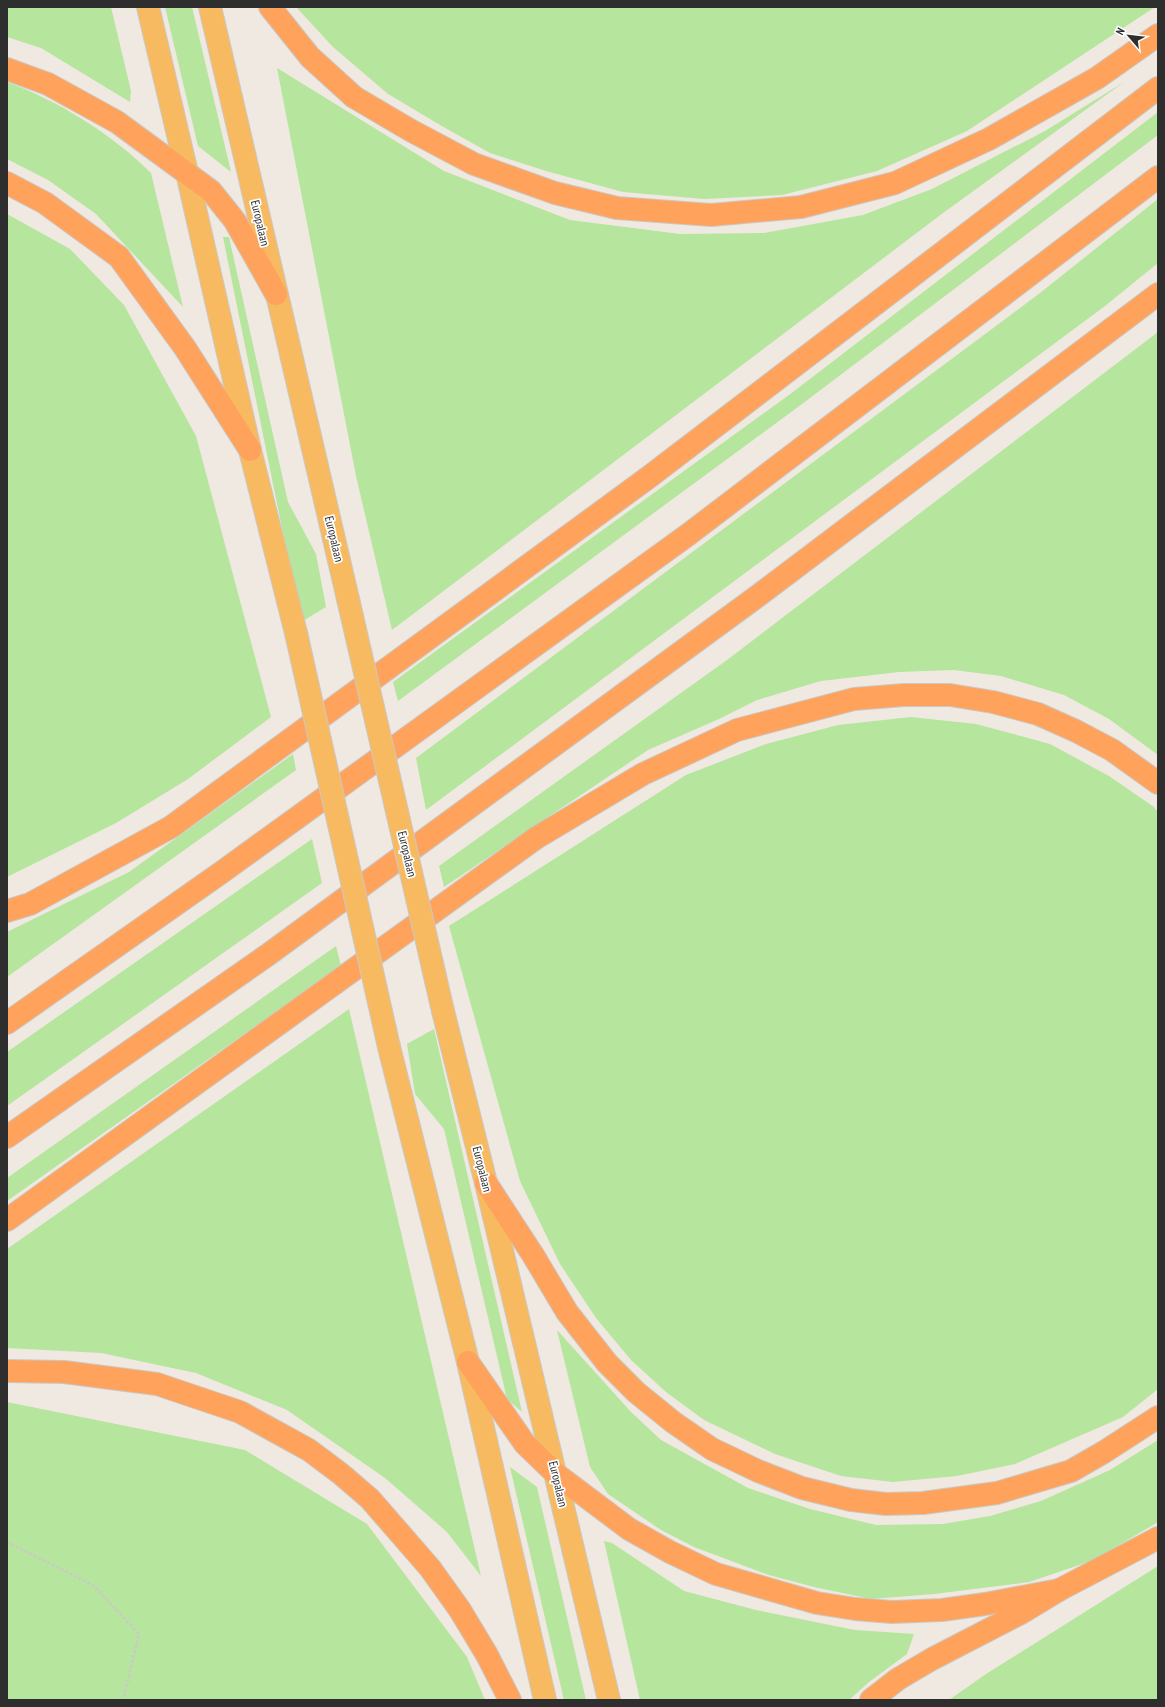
<svg xmlns="http://www.w3.org/2000/svg" width="1165" height="1707" font-family="'PT Sans Narrow',sans-serif">
<style>
.green{fill:#b6e59e}
.lines{fill:none;stroke-linecap:round;stroke-linejoin:round}
.trunk-casing{stroke:#c9c9c9;stroke-width:24}
.motorway-casing{stroke:#c9c9c9;stroke-width:24}
.path{stroke:#c9c9c9;stroke-width:2.5;stroke-dasharray:3 2;stroke-linecap:butt}
.trunk{stroke:#f8ba60;stroke-width:22}
.motorway{stroke:#ffa35c;stroke-width:22}
.trunk-bridge-casing{stroke:#c9c9c9;stroke-width:24;stroke-linecap:butt}
.trunk-bridge{stroke:#f8ba60;stroke-width:22}
.labels{text-anchor:middle;stroke-width:3.5;stroke-linejoin:round;paint-order:stroke}
.street-label{font-size:12px;fill:#2e2e2e;stroke:#fff}
</style>
<rect width="100%" height="100%" fill="#efe9e1"/>
<g class="green">
<polygon points="7,7 111,7 131,91 130,102 41,48 7,37"/>
<polygon points="165,7 192,7 231,172 198,146"/>
<polygon points="296,7 1155,7 967,131 877,171 782,195 704,199 623,192 546,171 490,153 447,129 388,94 333,47"/>
<polygon points="277,68 444,171 570,220 680,234 764,233 863,215 932,189 1045,131 1124,82 943,213 392,630 356,476"/>
<path d="M7,82C59,101 113,135 151,173L183,307L96,214L48,180L7,159Z"/>
<polygon points="1158,112 1158,135 802,404 398,701 393,682 789,395"/>
<polygon points="1158,199 1158,263 1105,306 426,810 416,758 1040,293"/>
<polygon points="7,214 70,249 124,305 196,436 271,717 188,779 116,823 7,877"/>
<polygon points="223,237 229,237 288,502 316,554 326,607 301,622"/>
<polygon points="1158,332 1158,755 1109,719 1064,695 1001,676 954,670 899,672 821,681 757,700 719,719 648,750 444,887 439,866 727,660"/>
<polygon points="911,717 976,724 1050,744 1109,776 1154,807 1158,812 1158,1389 1123,1417 1015,1464 957,1476 893,1482 841,1476 775,1454 704,1420 666,1392 631,1360 596,1318 560,1264 520,1181 449,926 686,775 766,744 838,725"/>
<polygon points="293,754 296,770 7,977 7,932 129,872"/>
<polygon points="312,839 322,883 7,1106 7,1052"/>
<polygon points="336,946 341,966 7,1201 7,1178"/>
<polygon points="349,1009 481,1576 447,1532 385,1478 287,1410 196,1373 101,1353 7,1348 7,1249"/>
<polygon points="434,1029 522,1412 507,1399 444,1129 415,1094 407,1044"/>
<polygon points="557,1330 631,1412 661,1440 748,1488 810,1509 876,1525 943,1524 990,1516 1041,1501 1110,1470 1158,1440 1158,1522 1094,1560 1029,1582 934,1594 871,1599 814,1587 769,1575 694,1547 661,1530 608,1494 590,1467"/>
<polygon points="7,1402 245,1450 367,1524 467,1657 485,1700 7,1700"/>
<polygon points="510,1467 537,1487 586,1700 564,1700"/>
<polygon points="604,1541 612,1543 684,1591 756,1610 855,1630 914,1634 907,1654 869,1682 849,1700 640,1700"/>
<polygon points="1158,1566 1158,1700 949,1700 986,1674"/>
</g>
<g class="lines">
<g class="trunk-casing">
<g id="trunk">
<polyline points="148,7 187,173 250,450 296,633"/>
<polyline points="210,7 348,599"/>
<polyline points="443,1011 486,1183 609,1700"/>
<polyline points="389,1047 468,1362 545,1700"/>
</g>
</g>
<g class="motorway-casing">
<g id="motorway">
<polyline points="270,7 310,57 354,97 410,130 474,164 555,193 617,208 711,215 801,207 895,183 989,139 1097,78 1158,35"/>
<polyline points="7,69 48,84 117,122 211,191 235,221 276,294"/>
<polyline points="7,183 45,203 119,257 185,348 250,450"/>
<polyline points="7,911 30,904 171,827 649,477 1158,88"/>
<polyline points="7,1023 222,872 689,534 1158,177"/>
<polyline points="7,1137 269,954 755,598 1158,294"/>
<polyline points="486,1183 533,1255 567,1312 607,1363 636,1392 673,1422 712,1449 758,1471 802,1488 851,1500 886,1504 923,1503 997,1493 1071,1471 1104,1452 1158,1417"/>
<polyline points="7,1220 536,838 643,774 737,730 854,699 904,695 950,695 993,702 1038,714 1076,731 1112,750 1158,783"/>
<polyline points="468,1362 525,1444 556,1474 629,1529 670,1552 716,1574 817,1603 855,1609 892,1612 942,1610 985,1604 1059,1590"/>
<polyline points="7,1371 64,1372 157,1384 240,1412 309,1450 341,1474 370,1499 430,1568 460,1610 487,1655 510,1700"/>
<polyline points="871,1700 898,1679 932,1659 1021,1613 1059,1590 1158,1538"/>
</g>
</g>
<polyline class="path" points="7,1542 93,1585 139,1634 123,1700"/>
<use href="#trunk" class="trunk"/>
<use href="#motorway" class="motorway"/>
<g class="trunk-bridge-casing">
<g id="trunk-bridge">
<polyline points="348,599 443,1011"/>
<polyline points="296,633 389,1047"/>
</g>
</g>
<use href="#trunk-bridge" class="trunk-bridge"/>
</g>
<g class="labels">
<g class="street-label">
<text transform="translate(260 223) rotate(77)" y="4">Europalaan</text>
<text transform="translate(334 539) rotate(77)" y="4">Europalaan</text>
<text transform="translate(407 854) rotate(77)" y="4">Europalaan</text>
<text transform="translate(482 1169) rotate(76)" y="4">Europalaan</text>
<text transform="translate(558 1484) rotate(77)" y="4">Europalaan</text>
</g>
</g>
<rect width="1165" height="1707" fill="none" stroke="#2e2e2e" stroke-width="16"/>
<g transform="translate(1129 36) rotate(298)" stroke="#ffffff" stroke-width="3" paint-order="stroke">
<path d="M0-3L7 15L0 10L-7 15Z" fill="#2e2e2e"/>
<text y="-6" font-size="11" font-weight="bold" text-anchor="middle" fill="#2e2e2e">N</text>
</g>
</svg>
